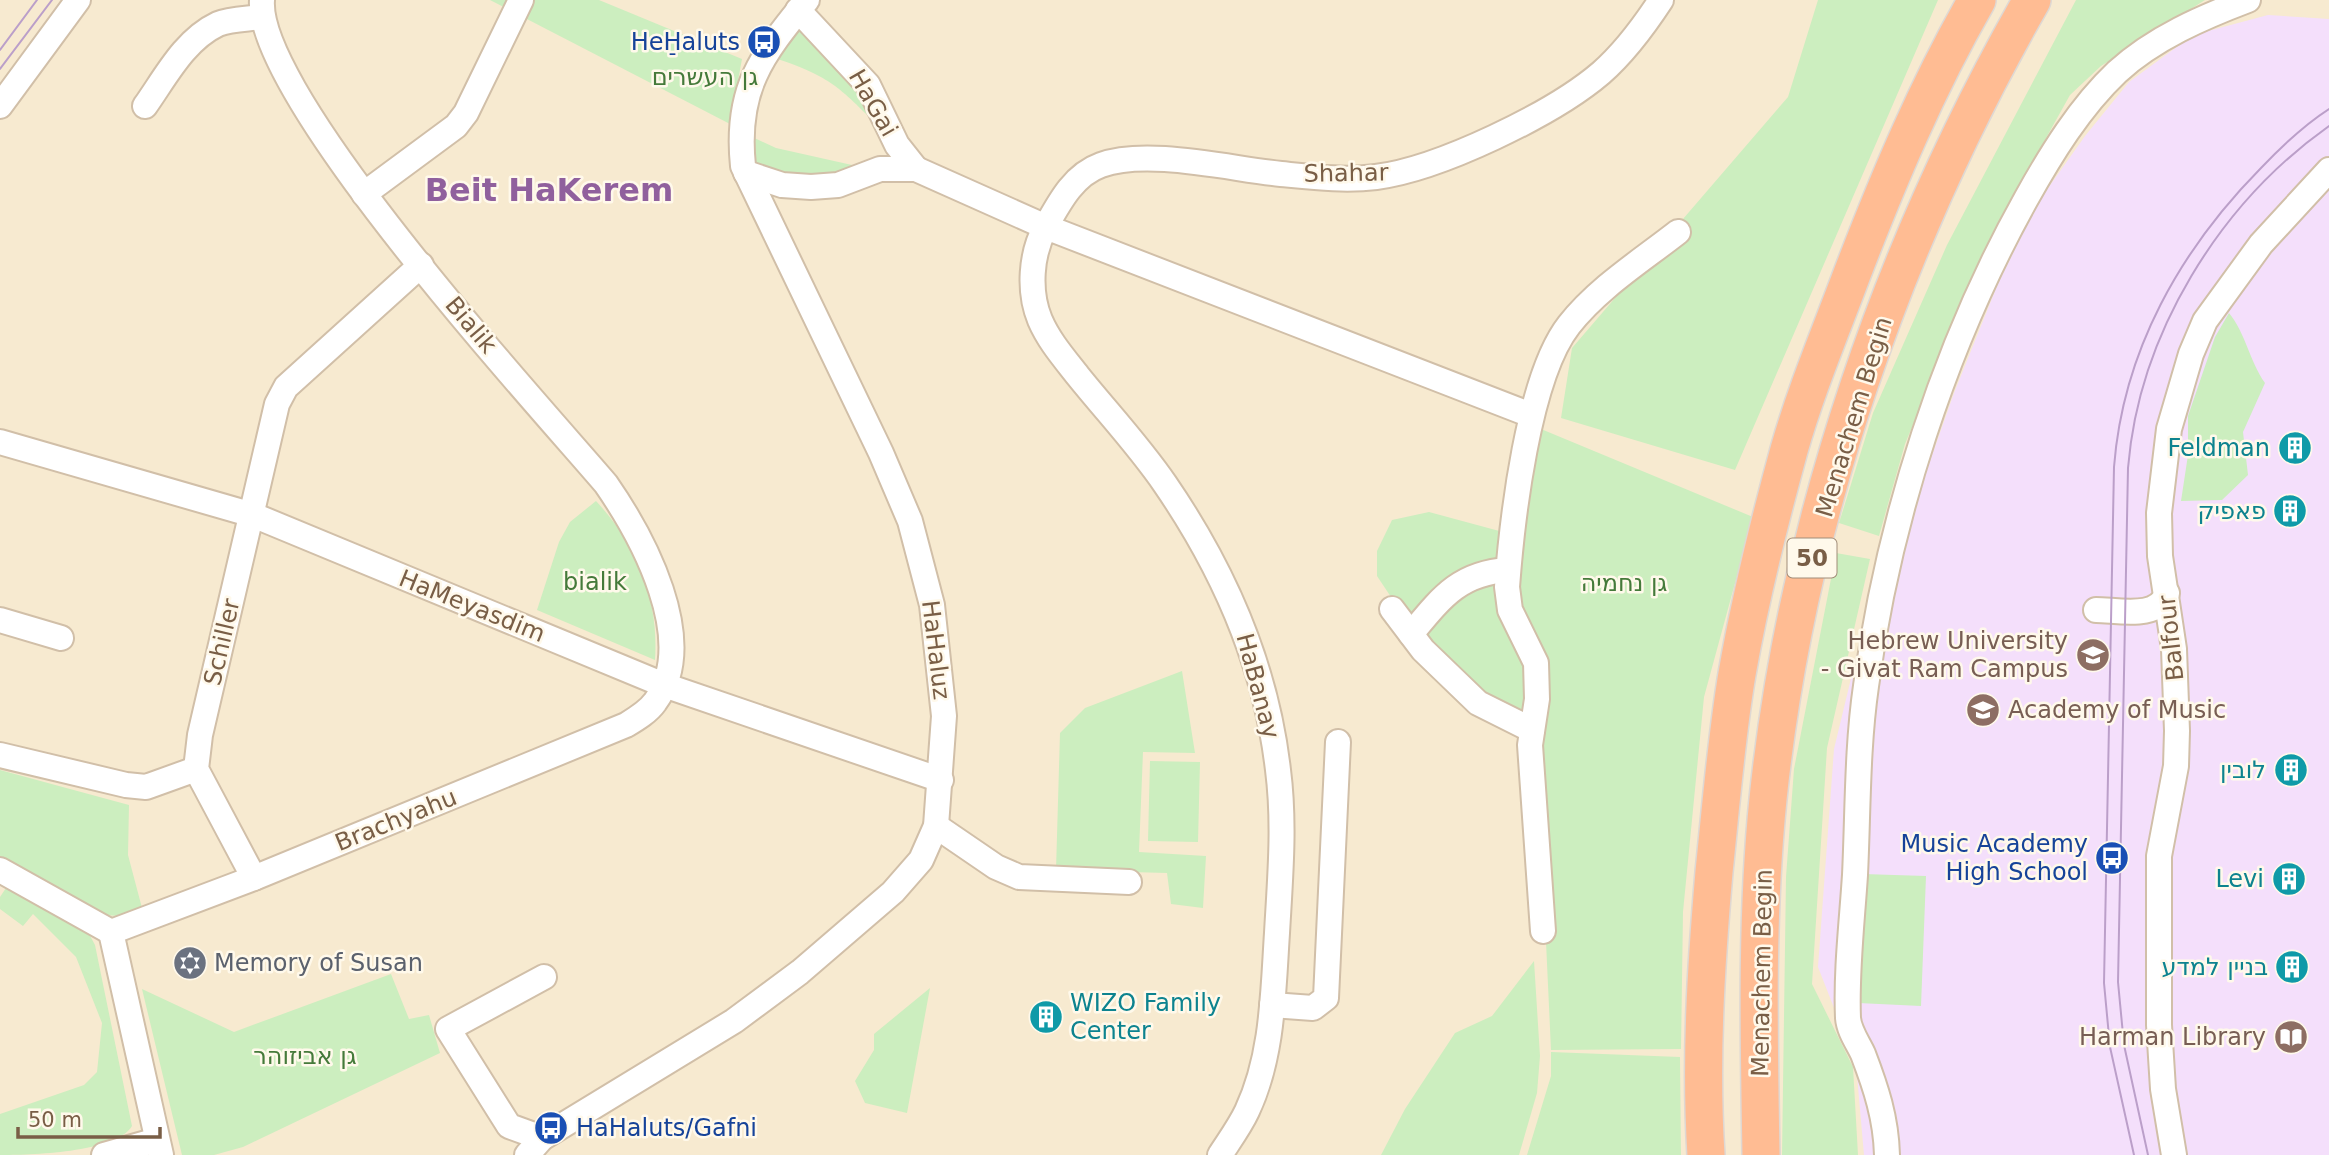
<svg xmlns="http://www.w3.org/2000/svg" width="2329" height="1155" font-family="'DejaVu Sans','Noto Sans Hebrew',sans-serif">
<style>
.residential{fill:#f7ead0}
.education{fill:#f4dffb}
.green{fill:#cceebf}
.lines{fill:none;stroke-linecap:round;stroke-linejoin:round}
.minor-casing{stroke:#d1bfa8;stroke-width:28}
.highway-casing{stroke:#dfd8d3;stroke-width:40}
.minor{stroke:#fff;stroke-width:24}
.highway{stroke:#ffbc93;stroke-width:37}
.tram{stroke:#bb9fc9;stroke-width:2}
.labels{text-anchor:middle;stroke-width:5;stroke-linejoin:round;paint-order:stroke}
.shield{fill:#fff9eb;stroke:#a18c78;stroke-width:2}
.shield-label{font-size:23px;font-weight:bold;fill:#795e46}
.transit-label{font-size:24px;fill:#164399;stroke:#fff9eb;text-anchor:end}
.park-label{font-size:24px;fill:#457a3a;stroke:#fff9eb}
.street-label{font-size:24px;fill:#795e46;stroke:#fff9eb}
.culture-label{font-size:24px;fill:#0d838f;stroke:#fff9eb;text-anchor:end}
.education-label{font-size:24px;fill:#785e54;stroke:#fff9eb;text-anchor:end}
.worship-label{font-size:24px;fill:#5b616d;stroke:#fff9eb;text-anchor:start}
.district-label{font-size:32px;font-weight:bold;fill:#90609d;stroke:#fff9eb}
</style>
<rect width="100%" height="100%" fill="#fff7e2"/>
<rect class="residential" x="0" y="0" width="2329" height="1155"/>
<polygon class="education" points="2268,15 2329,19 2329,1155 1864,1155 1856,1064 1818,967 1834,749 1881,554 1895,560 1954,393 1997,286 2036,205 2085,136 2129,82 2193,35"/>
<g class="green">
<polygon points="490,0 599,0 742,59 730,124"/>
<polygon points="1818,0 1938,0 1735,470 1561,418 1572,348 1788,97"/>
<polygon points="2076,0 2205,0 2101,66 2070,95 1992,235 1905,444 1879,536 1839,523 1873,413 1947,245"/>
<path d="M802,26L844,66L876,124C837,84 827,76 775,58Z"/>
<polygon points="750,136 776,148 861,167 805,181 753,165"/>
<path d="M2229,313C2246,334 2249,360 2265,383L2243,432L2248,475L2222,500L2181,501L2188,455V416L2215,337Z"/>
<polygon points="1541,429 1753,517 1704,697 1683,912 1681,1049 1551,1050 1537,747 1517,580"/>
<path d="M596,501C637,545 659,599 655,660L537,610L559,542L570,522Z"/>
<polygon points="1429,512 1503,532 1531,697 1519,713 1494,702 1405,618 1377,576 1377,551 1392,520"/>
<polygon points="1836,553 1870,559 1827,748 1812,984 1853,1067 1858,1155 1782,1155 1786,877 1794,769"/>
<polygon points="1182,671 1195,753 1143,752 1139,852 1206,856 1203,908 1171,904 1167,873 1056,870 1060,733 1085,708"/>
<polygon points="1150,761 1200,762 1198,842 1148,841"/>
<polygon points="0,770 129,805 128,855 142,908 122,916 100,915 0,856"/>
<polygon points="1863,874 1926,876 1921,1006 1858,1003"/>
<path d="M8,885L88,932L95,945L132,1126C116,1153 29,1155 0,1155V1114L84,1085L97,1072L102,1023L76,957L33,914L23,926L0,909V897Z"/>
<polygon points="1534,961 1540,1056 1537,1093 1519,1155 1381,1155 1405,1109 1455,1033 1492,1016"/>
<polygon points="391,974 409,1019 429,1015 440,1053 243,1147 214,1155 182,1155 142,989 234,1032"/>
<polygon points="930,988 907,1113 865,1103 855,1081 874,1050 874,1034"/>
<polygon points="1551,1052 1680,1057 1681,1155 1527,1155 1551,1076"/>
</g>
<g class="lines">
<g class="minor-casing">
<g id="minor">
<polyline points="0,106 78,0"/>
<path d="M145,106C165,78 184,40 218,24C230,19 248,19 261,17"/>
<polyline points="916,169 1046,227 1531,415"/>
<polyline points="746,173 782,185 811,187 838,185 880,169 916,169 897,145 868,85 798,10"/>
<polyline points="364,194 456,126 466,113 521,0"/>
<polyline points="0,442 253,515 664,685 941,780"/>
<polyline points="1392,609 1423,650 1478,703 1532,730"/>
<path d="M2096,610C2118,610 2159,620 2167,593"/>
<polyline points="0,620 61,638"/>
<path d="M1411,634C1441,598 1459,573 1508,570"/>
<polyline points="0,755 126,785 146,787 196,769"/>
<polyline points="936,826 996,867 1019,877 1129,882"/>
<polyline points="0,870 111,932"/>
<polyline points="254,878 196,769 200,735 277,404 286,387 421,265"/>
<path d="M1543,931L1530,745L1537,699L1536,663L1510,610L1507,587C1512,520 1528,377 1569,325C1598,288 1641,261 1678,232"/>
<path d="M111,932L254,878L626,725C636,719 648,712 655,702C700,641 642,536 606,484C535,401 255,95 262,0"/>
<polyline points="111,932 161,1155"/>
<polyline points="1272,1005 1313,1008 1326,998 1338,742"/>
<polyline points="542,1138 509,1126 448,1029 544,977"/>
<polyline points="104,1155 157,1140"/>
<path d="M527,1155L542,1138L734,1021L800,972L893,892L921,860L936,826L944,716L932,605L910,521L881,453L743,166C735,90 761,56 807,0"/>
<path d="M1220,1155C1229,1141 1240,1126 1247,1111C1273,1056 1273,993 1277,933C1280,879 1285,824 1278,770C1266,666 1224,570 1165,484C1139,446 1107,412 1078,376C1064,358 1049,341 1040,320C1028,291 1031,254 1045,228C1059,203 1073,175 1101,165C1147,148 1231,169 1281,174C1312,177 1345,181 1376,177C1439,169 1553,114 1601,73C1625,52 1644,26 1661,0"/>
<path d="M1887,1155C1886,1118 1876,1088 1863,1054C1858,1043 1849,1031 1848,1018C1846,971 1852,922 1855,875C1858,812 1857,748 1866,686C1888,521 1945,344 2026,199C2051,154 2080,107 2117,72C2154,38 2203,17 2248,0"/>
<polyline points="2174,1155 2163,1089 2159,1025 2159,856 2176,766 2177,731 2174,649 2160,556 2159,513 2169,429 2191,354 2205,321 2261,244 2329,170"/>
</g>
</g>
<g class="highway-casing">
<g id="highway">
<path d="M1706,1155C1700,1060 1706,966 1714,872C1721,806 1726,739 1737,674C1750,599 1769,523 1789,450C1806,390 1830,333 1852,274C1888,180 1927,87 1977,0"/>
<path d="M1761,1155C1759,1037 1756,917 1768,799C1797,520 1893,243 2032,0"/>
</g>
</g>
<use href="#minor" class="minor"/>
<use href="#highway" class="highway"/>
<g class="tram">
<polyline points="0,50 37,0"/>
<polyline points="0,69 52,0"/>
<path d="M2134,1155L2110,1047L2104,983L2114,467C2123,351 2180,250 2261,168C2281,147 2304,125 2329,109"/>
<path d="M2148,1155L2124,1045L2118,982L2128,468C2139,334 2219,204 2329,126"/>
</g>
</g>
<defs>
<g id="bus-disc" transform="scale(1.75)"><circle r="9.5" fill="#1a4fb4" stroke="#fff9eb"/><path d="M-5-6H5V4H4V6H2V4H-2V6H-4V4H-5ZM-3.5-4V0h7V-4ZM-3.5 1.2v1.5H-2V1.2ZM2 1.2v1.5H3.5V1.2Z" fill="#fff"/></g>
<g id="building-disc" transform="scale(1.75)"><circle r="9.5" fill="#0f9aa8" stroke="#fff9eb"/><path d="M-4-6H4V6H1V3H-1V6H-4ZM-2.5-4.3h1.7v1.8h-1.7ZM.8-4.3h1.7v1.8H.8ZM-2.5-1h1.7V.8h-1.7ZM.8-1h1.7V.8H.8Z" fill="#fff"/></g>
<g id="university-disc" transform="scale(1.75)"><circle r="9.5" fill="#8d6e63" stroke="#fff9eb"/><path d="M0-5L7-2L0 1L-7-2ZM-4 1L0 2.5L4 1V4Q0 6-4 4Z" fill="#fff"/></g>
<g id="synagogue-disc" transform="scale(1.75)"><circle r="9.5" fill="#6b7280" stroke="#fff9eb"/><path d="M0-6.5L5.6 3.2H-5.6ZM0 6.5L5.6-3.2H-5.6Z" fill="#fff"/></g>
<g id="library-disc" transform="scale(1.75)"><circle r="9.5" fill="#8d6e63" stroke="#fff9eb"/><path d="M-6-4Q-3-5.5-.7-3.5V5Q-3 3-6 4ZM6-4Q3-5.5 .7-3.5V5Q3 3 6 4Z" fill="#fff"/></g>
</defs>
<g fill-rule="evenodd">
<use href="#bus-disc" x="764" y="42"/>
<use href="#building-disc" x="2295" y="448"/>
<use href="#building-disc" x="2290" y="511"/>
<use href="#university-disc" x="2093" y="655"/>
<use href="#university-disc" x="1983" y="710"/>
<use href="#building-disc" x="2291" y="770"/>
<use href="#bus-disc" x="2112" y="858"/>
<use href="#building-disc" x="2289" y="879"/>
<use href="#synagogue-disc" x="190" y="963"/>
<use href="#building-disc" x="2292" y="967"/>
<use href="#building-disc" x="1046" y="1017"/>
<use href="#library-disc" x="2291" y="1037"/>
<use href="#bus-disc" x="551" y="1128"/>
</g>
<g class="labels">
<rect class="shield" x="1787.5" y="538.5" width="49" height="39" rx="5"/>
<g class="shield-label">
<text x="1812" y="566">50</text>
</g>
<g class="transit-label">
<text x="740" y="50">HeH̠aluts</text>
<text x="2088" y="852">Music Academy<tspan x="2088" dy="28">High School</tspan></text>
<text x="576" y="1136" text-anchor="start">HaHaluts/Gafni</text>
</g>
<g class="park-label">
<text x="705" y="85">גן העשרים</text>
<text x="595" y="590">bialik</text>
<text x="1624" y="591">גן נחמיה</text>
<text x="305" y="1064">גן אביזוהר</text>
</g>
<g class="street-label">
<text transform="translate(873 103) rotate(60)" y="8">HaGai</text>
<text transform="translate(1346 173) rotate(-1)" y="8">Shahar</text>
<text transform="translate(471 325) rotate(50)" y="8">Bialik</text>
<text transform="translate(1854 417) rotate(-73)" y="8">Menachem Begin</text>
<text transform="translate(472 606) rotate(22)" y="8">HaMeyasdim</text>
<text transform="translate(2171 638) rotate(-96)" y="8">Balfour</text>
<text transform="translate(222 642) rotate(-77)" y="8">Schiller</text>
<text transform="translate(936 650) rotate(83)" y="8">HaHaluz</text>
<text transform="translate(1258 686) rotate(75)" y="8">HaBanay</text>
<text transform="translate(396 820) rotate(-22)" y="8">Brachyahu</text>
<text transform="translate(1762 973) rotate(-89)" y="8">Menachem Begin</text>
</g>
<g class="culture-label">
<text x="2270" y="456">Feldman</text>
<text x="2266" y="519">פאפיק</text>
<text x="2266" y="778">לובין</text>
<text x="2264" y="887">Levi</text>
<text x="2268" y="975">בניין למדע</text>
<text x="1070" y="1011" text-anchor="start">WIZO Family<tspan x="1070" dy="28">Center</tspan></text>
</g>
<g class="education-label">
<text x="2068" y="649">Hebrew University<tspan x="2068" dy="28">- Givat Ram Campus</tspan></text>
<text x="2008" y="718" text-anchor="start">Academy of Music</text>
<text x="2266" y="1045">Harman Library</text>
</g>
<g class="worship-label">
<text x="214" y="971">Memory of Susan</text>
</g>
<g class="district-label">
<text x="549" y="201">Beit HaKerem</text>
</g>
</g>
<path d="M18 1127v10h142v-10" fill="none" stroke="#795e46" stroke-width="3.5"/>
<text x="28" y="1127" font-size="21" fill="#795e46" stroke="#fff9eb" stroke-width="5" paint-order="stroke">50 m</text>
</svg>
